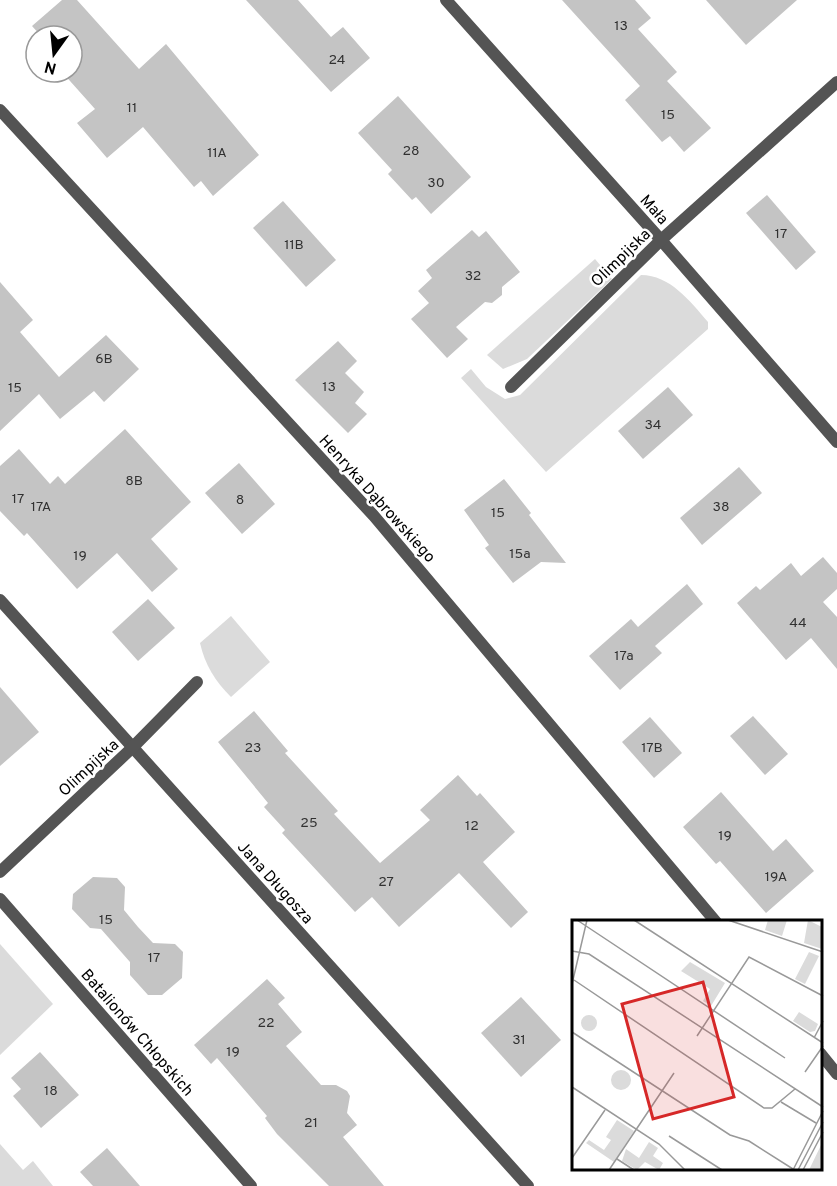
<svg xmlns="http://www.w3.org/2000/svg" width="837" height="1186" font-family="Overpass,sans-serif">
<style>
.green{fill:#dbdbdb}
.building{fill:#c4c4c4}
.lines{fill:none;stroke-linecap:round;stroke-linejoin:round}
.street{stroke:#545454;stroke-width:12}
.labels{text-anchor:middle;stroke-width:5;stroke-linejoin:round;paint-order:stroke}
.number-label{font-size:14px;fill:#313131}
.street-label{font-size:16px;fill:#000;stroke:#fff}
.inset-road{fill:none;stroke:#999;stroke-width:1.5}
.view{fill:#d62828;fill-opacity:0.15;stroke:#d62828;stroke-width:3}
.inset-edge{fill:none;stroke:#000;stroke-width:3}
</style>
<rect width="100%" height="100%" fill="#fff"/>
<g class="green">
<polygon points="595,259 612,279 527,359 503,369 487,355"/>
<path d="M641,275C670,275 690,301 708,322V329L546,472L461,378L471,369L486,387L505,399L520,395Z"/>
<path d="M231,616L270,662L231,697C215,681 205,665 200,643Z"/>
<polygon points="0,944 53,1004 0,1055"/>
<polygon points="0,1144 23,1170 33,1161 53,1186 0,1186"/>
</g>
<g class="building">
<polygon points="62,0 77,0 139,69 166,44 259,155 213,196 201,181 194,187 143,127 107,158 77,123 95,109 62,72 74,72 72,36 41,36 32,26"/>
<polygon points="246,0 298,0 331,37 343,27 370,58 331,92"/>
<polygon points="562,0 635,0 651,18 638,29 677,72 667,81 711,128 684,152 670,136 662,142 625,100 640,86"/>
<polygon points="706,0 797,0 746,45"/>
<polygon points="398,96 471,177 431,214 416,197 412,200 388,174 392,170 358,133"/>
<polygon points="767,195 816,252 796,270 746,213"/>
<polygon points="283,201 336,260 306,287 253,228"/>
<polygon points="472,230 479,237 486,231 520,272 502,287 502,295 492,303 485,302 456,327 468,339 447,358 411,319 429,303 418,291 432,278 426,270"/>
<polygon points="0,282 33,320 20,332 59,377 106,335 139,369 104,402 94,391 60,419 39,394 0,431"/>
<polygon points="338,341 357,361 345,373 364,392 355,403 367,414 348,433 295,380"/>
<polygon points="668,387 693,415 643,459 618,431"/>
<polygon points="125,429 191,502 151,539 178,569 152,592 117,553 77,589 27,533 24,536 0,511 0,466 19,449 50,484 58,476 65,484"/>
<polygon points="239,463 275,504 242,534 205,493"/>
<polygon points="739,467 762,493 702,545 680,518"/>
<polygon points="504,479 531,513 529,515 566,563 541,562 513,583 485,548 489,545 464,510"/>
<polygon points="823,557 837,573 837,589 823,602 837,617 837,669 811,638 786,660 737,603 756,586 760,590 791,563 801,576"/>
<polygon points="687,584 703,604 655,646 662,653 620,690 589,656 631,619 638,627"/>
<polygon points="148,599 175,628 138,661 112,632"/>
<polygon points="0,687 39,732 0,766"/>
<polygon points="254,711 288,751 285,753 338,811 334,814 380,863 430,820 420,810 458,775 477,796 480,793 515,832 483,862 528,912 511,928 459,873 399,927 372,897 355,912 282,833 285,830 264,807 268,803 218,742"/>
<polygon points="753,716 788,754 765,775 730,736"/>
<polygon points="650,717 682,753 654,778 622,742"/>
<polygon points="721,792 773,851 786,839 814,871 766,913 720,861 716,864 683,827"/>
<polygon points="93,877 117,878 125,887 124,910 138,927 153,943 175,944 183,952 182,978 162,995 148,995 130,975 130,962 101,929 90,928 72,909 73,894"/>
<polygon points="267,979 285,998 278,1004 302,1032 286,1046 321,1085 336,1085 347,1091 350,1096 347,1113 357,1125 343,1137 384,1186 329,1186 277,1134 265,1118 267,1116 217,1058 211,1064 194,1045"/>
<polygon points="521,997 561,1040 521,1077 481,1033"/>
<polygon points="40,1052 79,1095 41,1128 13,1096 21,1089 11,1078"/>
<polygon points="107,1148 140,1186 93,1186 80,1172"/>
</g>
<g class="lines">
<g class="street">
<polyline points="446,0 661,240 837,442"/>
<polyline points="0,110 374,516 716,922"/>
<polyline points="511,387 661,240 837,82"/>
<polyline points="0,600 528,1186"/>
<polyline points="0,872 132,748 197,682"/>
<polyline points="0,899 251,1186"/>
<polyline points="820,1053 837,1074"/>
</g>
</g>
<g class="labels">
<g class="number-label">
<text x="621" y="30">13</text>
<text x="337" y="64">24</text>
<text x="132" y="112">11</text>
<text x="668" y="119">15</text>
<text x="411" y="155">28</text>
<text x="217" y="157">11A</text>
<text x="436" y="187">30</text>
<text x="781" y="238">17</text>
<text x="294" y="249">11B</text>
<text x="473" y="280">32</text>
<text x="104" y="363">6B</text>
<text x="329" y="391">13</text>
<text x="15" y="392">15</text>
<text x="653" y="429">34</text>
<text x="134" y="485">8B</text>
<text x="18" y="503">17</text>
<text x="240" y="504">8</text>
<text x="41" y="511">17A</text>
<text x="721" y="511">38</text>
<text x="498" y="517">15</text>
<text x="520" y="558">15a</text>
<text x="80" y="560">19</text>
<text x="798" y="627">44</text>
<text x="624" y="660">17a</text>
<text x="253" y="752">23</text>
<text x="652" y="752">17B</text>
<text x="309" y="827">25</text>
<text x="472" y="830">12</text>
<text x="725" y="840">19</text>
<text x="776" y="881">19A</text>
<text x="386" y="886">27</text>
<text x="106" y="924">15</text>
<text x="154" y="962">17</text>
<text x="266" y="1027">22</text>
<text x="519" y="1044">31</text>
<text x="233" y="1056">19</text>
<text x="51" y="1095">18</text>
<text x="311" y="1127">21</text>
</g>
<g class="street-label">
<text transform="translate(655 209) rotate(48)" y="6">Mała</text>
<text transform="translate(620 257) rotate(-44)" y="6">Olimpijska</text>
<text transform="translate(378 498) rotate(48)" y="6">Henryka Dąbrowskiego</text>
<text transform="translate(88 767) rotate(-43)" y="6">Olimpijska</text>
<text transform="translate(276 882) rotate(48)" y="6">Jana Długosza</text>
<text transform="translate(138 1032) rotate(49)" y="6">Batalionów Chłopskich</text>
</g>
</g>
<g transform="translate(572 920)">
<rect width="250" height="250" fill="#fff"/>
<path d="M196,0H215L210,16L193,10ZM236,0L250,7V29L232,23ZM237,32L247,36L233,64L223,59ZM118,42L153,63L139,86L131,81L138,69L109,51ZM227,92L246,104L243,111L238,112L221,101ZM9 103a8 8 0 1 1 16 0a8 8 0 1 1-16 0ZM39 160a10 10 0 1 1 20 0a10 10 0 1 1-20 0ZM45,200L62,211L42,242L14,223L17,220L32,230L39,220L34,217ZM77,222L86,228L81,236L91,243L87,250L73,242L65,250L50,241L54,229L67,238ZM250,223V250H237Z" fill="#dbdbdb"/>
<path class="inset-road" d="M5,0L213,138M62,0L251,123M156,0L251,32M0,31L17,34L251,187M2,60L192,188H200L223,169M0,64L15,0M0,112L158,215L177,221L221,249M125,116L177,37L251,76M242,118L251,101M233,152L251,126M0,167L87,224L113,250M209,182L244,203M97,216L150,250M0,238L33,190M45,239L62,250M37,250L102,153M221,250L251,191M226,250L251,202M231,250L251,212"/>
<path class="view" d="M131,62L162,177L81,199L50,84Z"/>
<rect width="250" height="250" class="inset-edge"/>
</g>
<g transform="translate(54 54) rotate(195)"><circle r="28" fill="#ffffff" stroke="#999999" stroke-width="1.5"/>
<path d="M0-4.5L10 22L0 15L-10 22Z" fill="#000000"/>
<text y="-9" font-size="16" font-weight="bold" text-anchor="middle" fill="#000000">N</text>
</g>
</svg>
